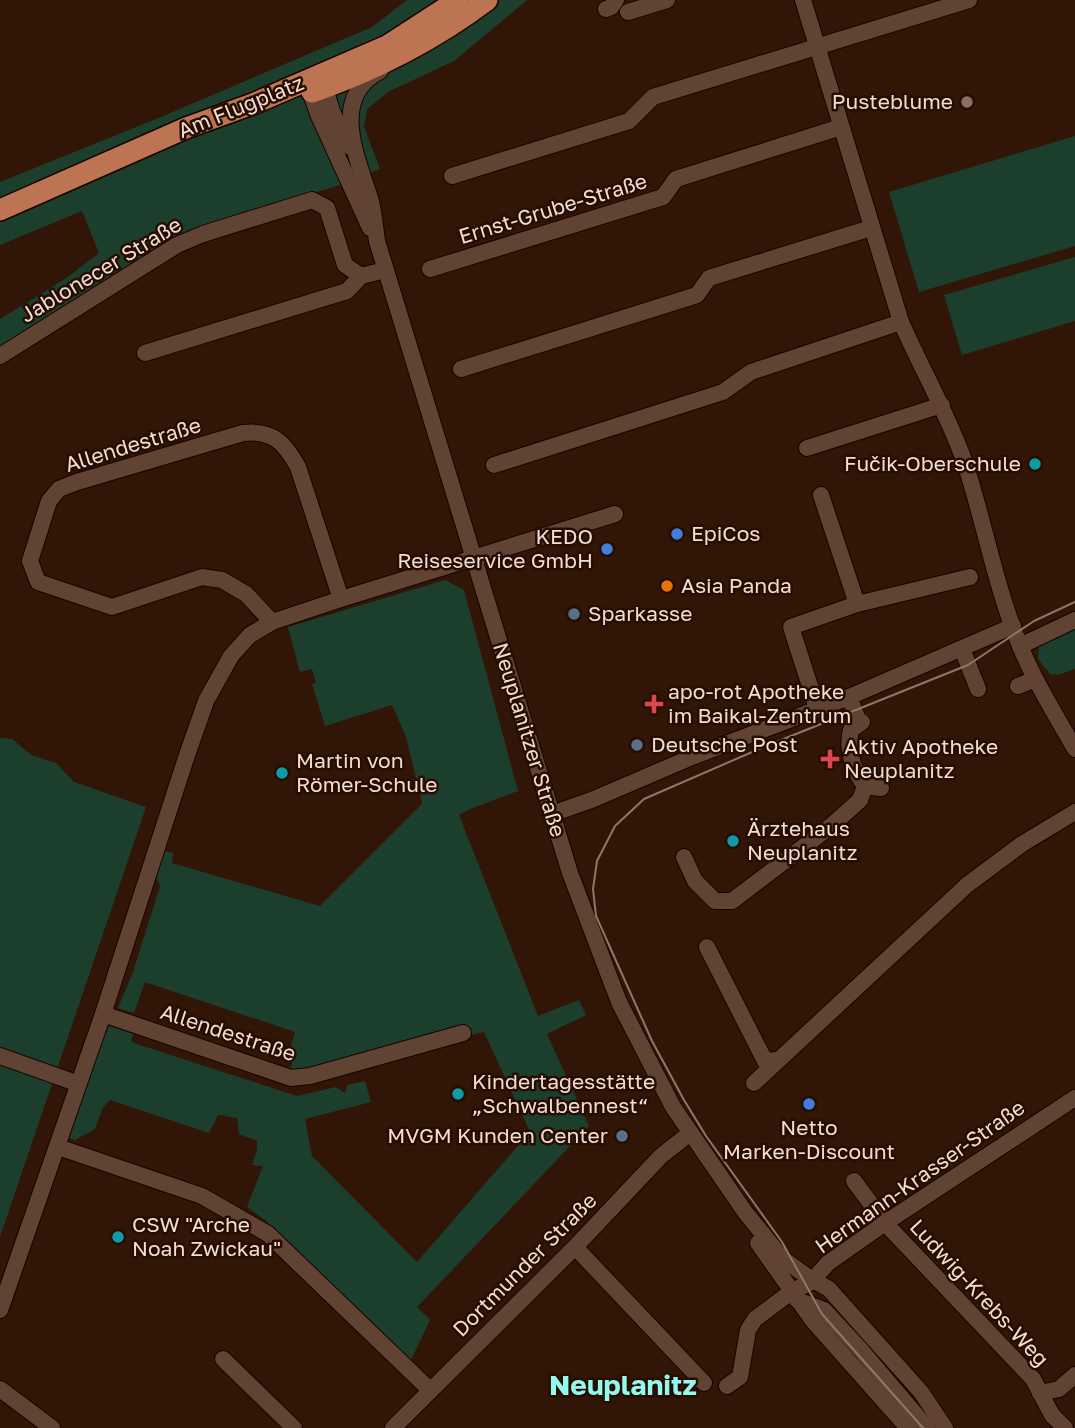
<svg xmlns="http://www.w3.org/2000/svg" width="1075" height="1428" font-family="'Golos Text',sans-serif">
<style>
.green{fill:#1c3f2d}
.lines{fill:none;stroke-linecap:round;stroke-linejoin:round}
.minor-casing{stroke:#180200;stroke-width:18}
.major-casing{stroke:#180200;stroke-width:24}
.minor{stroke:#614333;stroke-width:16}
.major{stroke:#bd7453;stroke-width:21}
.tram{stroke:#8e776a;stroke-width:2}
.education-dot{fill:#8d6e63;stroke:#270d01;stroke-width:2.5}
.culture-dot{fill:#0f9aa8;stroke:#270d01;stroke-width:2.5}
.shop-dot{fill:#3f7fe0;stroke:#270d01;stroke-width:2.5}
.food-dot{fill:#e8710a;stroke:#270d01;stroke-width:2.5}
.service-dot{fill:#5c6f8a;stroke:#270d01;stroke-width:2.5}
.health-dot{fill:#e0444e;stroke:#270d01;stroke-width:2.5}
.labels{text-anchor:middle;stroke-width:5;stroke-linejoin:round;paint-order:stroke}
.poi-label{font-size:21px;fill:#f0ddd3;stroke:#270d01;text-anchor:start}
.street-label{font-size:21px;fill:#f0ddd3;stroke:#270d01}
.district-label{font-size:28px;font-weight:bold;fill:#91faed;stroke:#270d01}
</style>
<rect width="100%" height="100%" fill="#311607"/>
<g class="green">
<polygon points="407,0 527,0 454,61 388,92 367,109 364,127 380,169 337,186 188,231 108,278 0,346 0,319 65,279 99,253 82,211 0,245 0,182 161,117 372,27"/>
<polygon points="1075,136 1075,246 919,292 889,192"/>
<polygon points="1075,257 1075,321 962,355 944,295"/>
<polygon points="445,580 464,590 518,791 470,809 459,815 538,1016 579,1000 586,1015 547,1034 589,1126 417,1307 430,1320 411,1360 265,1220 247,1207 263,1166 252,1165 257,1150 257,1141 239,1134 237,1118 218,1115 209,1133 110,1100 103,1107 95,1129 75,1140 67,1137 99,1038 106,1033 109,1026 133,1034 131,1042 297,1096 336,1087 345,1093 347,1085 365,1081 371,1102 305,1119 312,1156 417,1262 530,1132 484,1032 307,1073 289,1073 294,1057 288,1055 295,1032 145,982 134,1013 118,1008 133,972 160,886 156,875 163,851 173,853 172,863 320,906 420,806 422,802 406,737 392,705 325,726 312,684 316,683 312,669 300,672 288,627"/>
<polygon points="1075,624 1075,669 1058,675 1050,674 1038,659 1039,639"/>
<polygon points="0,738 12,739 31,755 56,763 74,782 146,807 0,1237"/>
</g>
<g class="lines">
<g class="minor-casing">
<g id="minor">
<path d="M803,0L901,322C922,370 948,414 965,463C984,521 995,584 1018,641C1033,679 1055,714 1075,749"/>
<polyline points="606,9 611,7 616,0"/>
<polyline points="628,12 667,0"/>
<path d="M380,71C329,97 357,157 370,198C374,212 375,227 377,241L570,873L619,1002L673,1107L745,1212L783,1259L808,1277L829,1289L921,1392L945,1428"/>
<polyline points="322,79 332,111 348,146"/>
<polyline points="307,82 318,114 370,228"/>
<polyline points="452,176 629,121 653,97 969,0"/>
<polyline points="430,269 663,197 676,179 841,127"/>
<polyline points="145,353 347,291 361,276"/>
<polyline points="0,356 177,245 203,234 312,200 327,208 345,265 361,276 385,270"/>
<polyline points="461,369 697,295 709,278 871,228"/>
<polyline points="807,448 942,405"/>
<polyline points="494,465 723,392 751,372 901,322"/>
<polyline points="821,495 857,604"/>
<path d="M272,622L246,594L222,580L202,577L112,607L38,582L30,561L49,501L59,489L77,482L243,433C273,430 284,442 298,467L341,599"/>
<polyline points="1020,646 1075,620"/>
<polyline points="962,649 978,689"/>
<polyline points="1018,686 1035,679"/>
<path d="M849,697L858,720L862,722L851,730C846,749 853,770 865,786L881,788"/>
<polyline points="817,708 791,627 857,604 970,577"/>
<polyline points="552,814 594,799 692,757 849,697 1013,626"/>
<polyline points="684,857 695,881 715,901 732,901 831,826 860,800 865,786"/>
<polyline points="707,947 765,1061 777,1060"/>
<polyline points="103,1014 291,1078 310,1076 463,1033"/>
<polyline points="0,1056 79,1084"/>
<polyline points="754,1083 967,885 1022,844 1075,812"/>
<polyline points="58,1147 202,1196 268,1234 430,1390"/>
<polyline points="854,1181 885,1223 1033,1379 1052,1415 1065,1428"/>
<polyline points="758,1243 813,1321 908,1428"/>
<polyline points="575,1247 704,1383"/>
<polyline points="797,1300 824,1310 860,1349 927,1428"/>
<polyline points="0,1310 103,1014 187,755 206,701 231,656 250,635 272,622 341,599 615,514"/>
<polyline points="223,1359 294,1428"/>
<polyline points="727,1386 740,1377 748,1330 755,1319 791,1292 811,1282 828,1263 885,1223 1075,1098"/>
<polyline points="0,1389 52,1428"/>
<polyline points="1040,1393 1059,1389 1075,1375"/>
<polyline points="393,1428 575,1247 661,1156 689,1134"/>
</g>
</g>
<g class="major-casing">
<g id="major">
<path d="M312,92C375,70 434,40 487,0"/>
<polyline points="0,210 186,128 255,103 387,46 458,0"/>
</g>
</g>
<use href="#minor" class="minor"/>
<use href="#major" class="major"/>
<polyline class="tram" points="923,1428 822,1314 782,1242 706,1136 684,1100 652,1041 596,916 593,889 597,861 615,826 644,799 766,746 968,665 1034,621 1075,602"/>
</g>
<circle class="education-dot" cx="967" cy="102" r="7"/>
<g class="culture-dot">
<circle cx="1035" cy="464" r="7"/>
<circle cx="282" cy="773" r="7"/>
<circle cx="733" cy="841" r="7"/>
<circle cx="458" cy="1094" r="7"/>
<circle cx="118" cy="1237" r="7"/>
</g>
<g class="shop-dot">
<circle cx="677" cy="534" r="7"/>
<circle cx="607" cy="549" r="7"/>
<circle cx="809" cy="1104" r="7"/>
</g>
<circle class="food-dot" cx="667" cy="586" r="7"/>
<g class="service-dot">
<circle cx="574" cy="614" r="7"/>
<circle cx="637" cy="745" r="7"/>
<circle cx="622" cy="1136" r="7"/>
</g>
<g class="health-dot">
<path d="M650.5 693.5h7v7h7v7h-7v7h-7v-7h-7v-7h7z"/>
<path d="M826.5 748.5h7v7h7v7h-7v7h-7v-7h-7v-7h7z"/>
</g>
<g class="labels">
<g class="poi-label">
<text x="953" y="109" text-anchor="end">Pusteblume</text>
<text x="1021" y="471" text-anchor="end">Fučik-Oberschule</text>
<text x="691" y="541">EpiCos</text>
<text x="593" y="544" text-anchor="end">KEDO<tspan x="593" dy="24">Reiseservice GmbH</tspan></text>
<text x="681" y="593">Asia Panda</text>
<text x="588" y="621">Sparkasse</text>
<text x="668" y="699">apo-rot Apotheke<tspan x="668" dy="24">im Baikal-Zentrum</tspan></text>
<text x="651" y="752">Deutsche Post</text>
<text x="844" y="754">Aktiv Apotheke<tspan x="844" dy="24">Neuplanitz</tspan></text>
<text x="296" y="768">Martin von<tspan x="296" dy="24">Römer-Schule</tspan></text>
<text x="747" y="836">Ärztehaus<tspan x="747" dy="24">Neuplanitz</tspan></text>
<text x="472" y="1089">Kindertagesstätte<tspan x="472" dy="24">„Schwalbennest“</tspan></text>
<text x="809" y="1135" text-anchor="middle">Netto<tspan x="809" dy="24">Marken-Discount</tspan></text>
<text x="608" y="1143" text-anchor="end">MVGM Kunden Center</text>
<text x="132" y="1232">CSW "Arche<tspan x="132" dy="24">Noah Zwickau"</tspan></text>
</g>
<g class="street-label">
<text transform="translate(241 107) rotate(-22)" y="7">Am Flugplatz</text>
<text transform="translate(553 209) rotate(-17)" y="7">Ernst-Grube-Straße</text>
<text transform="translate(101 270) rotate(-31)" y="7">Jablonecer Straße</text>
<text transform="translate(133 445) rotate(-17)" y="7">Allendestraße</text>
<text transform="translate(529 740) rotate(73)" y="7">Neuplanitzer Straße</text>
<text transform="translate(228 1033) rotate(18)" y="7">Allendestraße</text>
<text transform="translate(920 1177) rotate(-35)" y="7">Hermann-Krasser-Straße</text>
<text transform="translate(525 1265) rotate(-45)" y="7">Dortmunder Straße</text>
<text transform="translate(979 1293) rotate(47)" y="7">Ludwig-Krebs-Weg</text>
</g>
<g class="district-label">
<text x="623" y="1395">Neuplanitz</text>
</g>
</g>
</svg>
